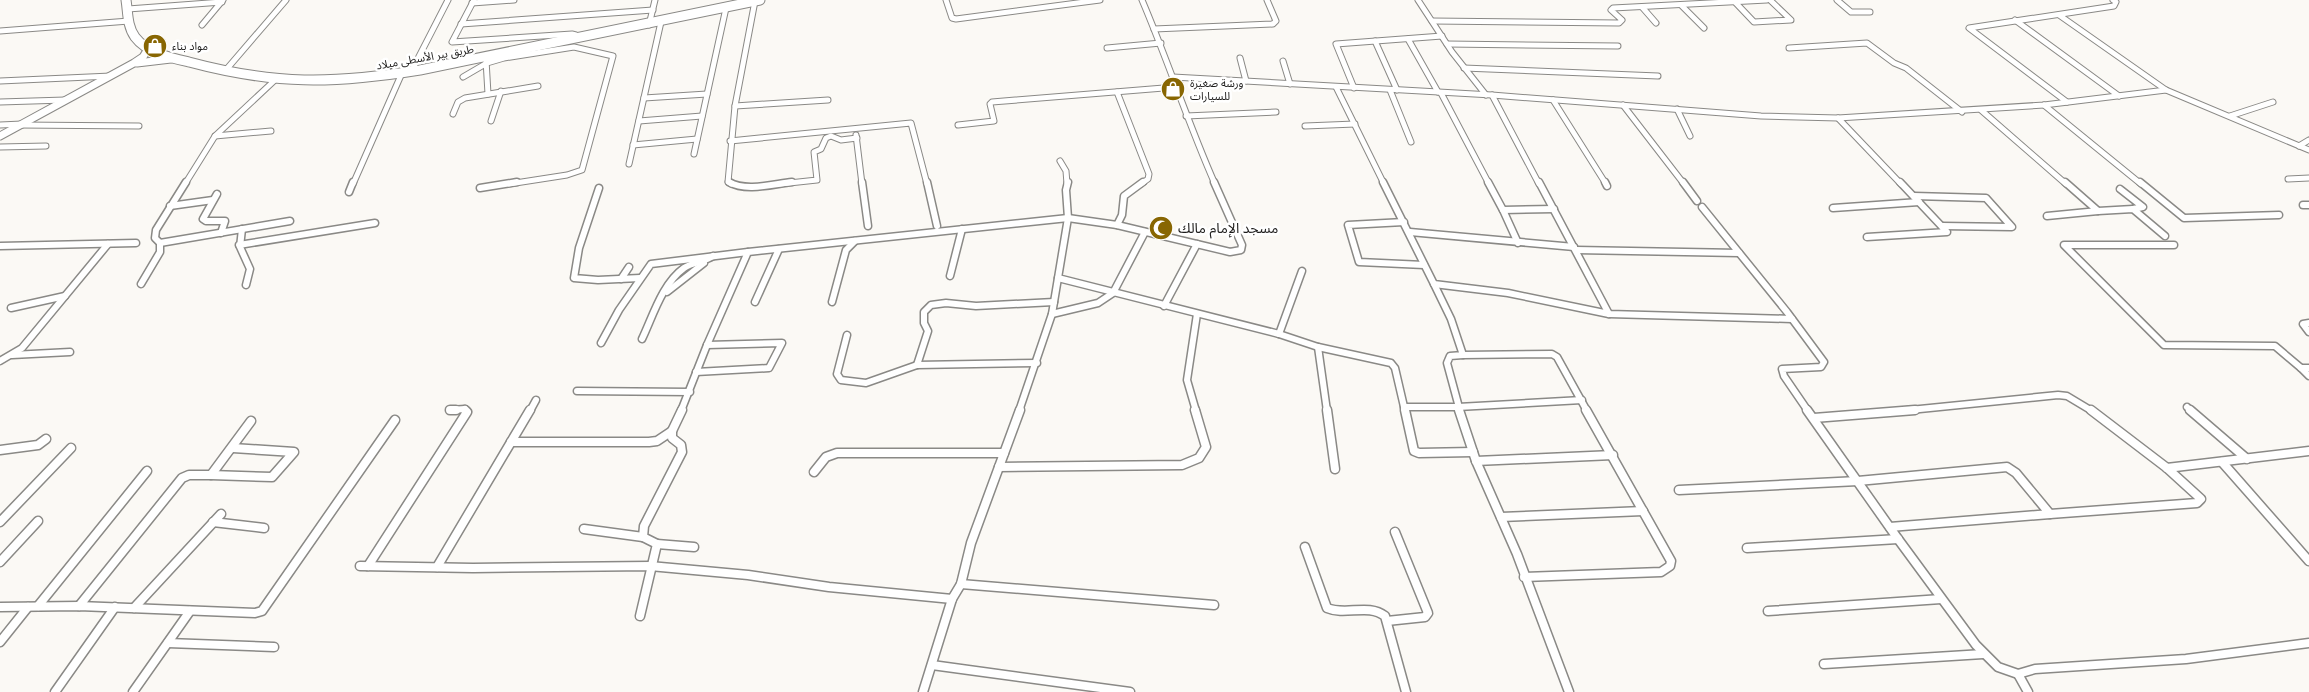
<svg xmlns="http://www.w3.org/2000/svg" width="2309" height="692" font-family="Raleway,'Noto Sans Arabic',sans-serif">
<style>
.lines{fill:none;stroke-linecap:round;stroke-linejoin:round}
.minor-far2-casing{stroke:#8a8986;stroke-width:7}
.minor-far1-casing{stroke:#8a8986;stroke-width:9}
.minor-casing{stroke:#8a8986;stroke-width:11}
.tertiary-casing{stroke:#8a8986;stroke-width:9}
.primary-casing{stroke:#8a8986;stroke-width:11}
.minor-far2{stroke:#fff;stroke-width:5}
.minor-far1{stroke:#fff;stroke-width:6}
.minor{stroke:#fff;stroke-width:8}
.tertiary{stroke:#fff;stroke-width:7}
.primary{stroke:#fff;stroke-width:9}
.labels{text-anchor:middle;stroke-width:5;stroke-linejoin:round;paint-order:stroke}
.far-poi-label{font-size:11px;fill:#1e1d1c;stroke:#fff;text-anchor:start}
.far-street-label{font-size:11px;fill:#1e1d1c;stroke:#fff}
.poi-label{font-size:14px;fill:#1e1d1c;stroke:#fff;text-anchor:start}
</style>
<rect width="100%" height="100%" fill="#fbf9f5"/>
<g class="lines">
<g class="minor-far2-casing">
<g id="minor-far2">
<polyline points="474,0 452,42 572,34 576,35 578,39"/>
<polyline points="946,0 952,18 956,19 1100,0"/>
<path d="M1142,0C1168,61 1188,123 1215,184"/>
<polyline points="1418,0 1452,52 1486,95"/>
<polyline points="1837,0 1851,12 1870,12"/>
<polyline points="1734,1 1754,22 1791,20 1770,0"/>
<polyline points="472,3 514,0"/>
<polyline points="1681,5 1704,28"/>
<polyline points="1642,7 1656,23"/>
<polyline points="128,9 222,2"/>
<polyline points="2059,15 2166,90 2309,150"/>
<polyline points="2015,20 2119,96"/>
<polyline points="1432,21 1619,23 1622,20 1611,10 1613,8 1767,0"/>
<polyline points="461,24 653,10"/>
<polyline points="202,25 223,0"/>
<polyline points="649,25 655,0"/>
<polyline points="1154,29 1273,24 1276,21 1267,0"/>
<polyline points="0,31 129,21"/>
<polyline points="1408,39 1438,92"/>
<polyline points="1375,41 1397,90"/>
<polyline points="1447,44 1618,46"/>
<polyline points="1107,48 1161,43"/>
<polyline points="1789,48 1867,43 1894,63 1906,68 1962,112"/>
<polyline points="1240,58 1246,81"/>
<polyline points="486,60 488,94"/>
<polyline points="1283,61 1290,84"/>
<polyline points="1464,68 1658,76"/>
<polyline points="225,71 286,0"/>
<polyline points="411,72 448,0"/>
<polyline points="463,77 487,63 504,58 574,47 613,56 582,170 567,175 509,184"/>
<polyline points="1173,77 1492,95 1761,116 1838,118 2044,105 2166,90"/>
<polyline points="0,81 111,76"/>
<polyline points="1336,87 1384,184"/>
<polyline points="1354,88 1336,44 1442,36"/>
<polyline points="1390,90 1411,142"/>
<polyline points="1117,92 1149,174 1148,179 1141,184"/>
<polyline points="1441,93 1489,184"/>
<polyline points="1492,95 1539,184"/>
<polyline points="644,98 707,94"/>
<polyline points="1553,100 1606,184"/>
<polyline points="0,102 65,100"/>
<polyline points="2067,102 1969,28 2114,6 2116,2 2113,0"/>
<polyline points="1623,105 1684,184"/>
<polyline points="2044,105 2141,184"/>
<polyline points="735,106 828,100"/>
<polyline points="1677,109 1690,136"/>
<polyline points="1981,110 2066,184"/>
<polyline points="453,114 458,102 465,98 538,86"/>
<polyline points="1186,116 1276,112"/>
<polyline points="2230,116 2273,102"/>
<polyline points="1838,118 1901,184"/>
<polyline points="491,121 501,91"/>
<polyline points="639,121 702,116"/>
<polyline points="0,125 22,124"/>
<polyline points="19,125 139,126"/>
<polyline points="958,125 994,121 990,104 992,102 1176,87"/>
<polyline points="1305,126 1355,124"/>
<polyline points="856,135 862,184"/>
<polyline points="215,136 271,131"/>
<polyline points="730,141 911,123 927,184"/>
<polyline points="633,145 697,139"/>
<polyline points="2299,146 2309,140"/>
<polyline points="0,147 46,146"/>
<polyline points="694,154 726,8"/>
<polyline points="1060,161 1066,171 1067,184"/>
<polyline points="629,164 661,22"/>
<polyline points="2288,179 2309,178"/>
<polyline points="185,184 215,136 275,80"/>
<polyline points="353,184 402,73"/>
<polyline points="731,184 728,182 735,106 755,1"/>
<polyline points="780,184 817,180 814,152 821,149 826,138 831,136 841,140 857,138"/>
</g>
</g>
<g class="minor-far1-casing">
<g id="minor-far1">
<path d="M729,182C746,192 773,184 792,182"/>
<polyline points="862,182 868,226"/>
<polyline points="927,182 937,226"/>
<polyline points="1068,182 1066,190 1068,218 1058,278 1279,334 1318,347 1391,363 1395,368 1405,411"/>
<polyline points="1383,182 1434,284 1508,293 1609,314 1792,319"/>
<polyline points="1488,182 1503,210 1554,209"/>
<polyline points="1539,182 1609,314"/>
<polyline points="1605,182 1607,186"/>
<polyline points="1683,182 1697,201"/>
<polyline points="2065,182 2098,211 2133,209 2165,236"/>
<polyline points="2140,182 2184,218 2279,215"/>
<polyline points="480,188 517,182"/>
<polyline points="599,188 579,248 574,278 598,280 640,278"/>
<polyline points="2120,189 2143,207 2133,209"/>
<polyline points="349,192 353,182"/>
<polyline points="217,194 203,219 206,221 225,221 221,233"/>
<polyline points="1914,196 1986,198 2012,227 1942,226"/>
<polyline points="2303,205 2309,205"/>
<polyline points="170,206 213,200"/>
<polyline points="1702,207 1787,312 1824,362 1821,367 1782,369 1784,376 1808,411"/>
<polyline points="1833,208 1919,202"/>
<polyline points="1503,210 1518,243"/>
<polyline points="2047,216 2098,211"/>
<polyline points="1404,222 1348,225 1359,262 1424,265"/>
<polyline points="1117,225 1122,215 1124,196 1143,182"/>
<polyline points="242,229 240,247 250,269 246,285"/>
<polyline points="1410,232 1574,247"/>
<polyline points="1867,237 1947,232 1900,182"/>
<polyline points="160,243 290,221"/>
<polyline points="239,245 375,223"/>
<polyline points="2174,245 2064,245 2164,345 2275,346 2301,368 2309,368"/>
<polyline points="0,246 136,243"/>
<polyline points="1576,250 1739,253"/>
<polyline points="950,276 962,229"/>
<polyline points="621,279 629,267"/>
<polyline points="141,284 160,252 160,243 155,238 156,230 186,182"/>
<polyline points="1434,284 1451,319 1463,355 1450,356 1447,363 1460,411"/>
<polyline points="667,292 704,263"/>
<polyline points="755,302 779,249"/>
<polyline points="832,302 846,250 855,241"/>
<polyline points="1164,306 1197,244"/>
<polyline points="11,308 65,296"/>
<polyline points="1052,314 1098,303 1113,293 1145,232"/>
<polyline points="2309,323 2303,324 2309,332"/>
<polyline points="1279,334 1302,271"/>
<polyline points="847,335 837,374 841,380 866,383 917,365 1037,363"/>
<path d="M642,339C653,316 662,284 684,268C693,262 704,262 713,256"/>
<polyline points="601,343 619,310 651,264 748,252"/>
<polyline points="1318,347 1327,411"/>
<polyline points="12,355 70,352"/>
<polyline points="1463,355 1552,354 1557,357 1587,411"/>
<polyline points="0,361 22,348 108,244"/>
<polyline points="917,365 928,331 924,323 924,312 931,305 946,303 976,306 1054,302"/>
<polyline points="2301,368 2309,376"/>
<polyline points="696,372 769,368 782,343 707,345"/>
<polyline points="577,391 690,392"/>
<polyline points="1404,407 1458,407 1582,400"/>
<polyline points="2187,407 2191,411"/>
<polyline points="450,410 465,409 466,411"/>
<polyline points="530,411 536,400"/>
<polyline points="681,411 707,345 748,252 1068,218 1117,225 1230,252 1241,250 1242,245 1214,182"/>
<polyline points="1019,411 1052,314 1058,278"/>
<polyline points="1196,411 1187,380 1197,314"/>
<polyline points="1900,411 2058,395 2067,396 2092,411"/>
</g>
</g>
<g class="minor-casing">
<g id="minor">
<polyline points="450,410 456,410"/>
<polyline points="1327,410 1335,469"/>
<polyline points="1405,410 1414,451 1419,453 1473,452"/>
<polyline points="1459,410 1476,461 1517,554 1569,692"/>
<polyline points="1807,410 1898,539 1976,645 1998,667 2018,674"/>
<polyline points="2190,410 2247,459"/>
<polyline points="1814,418 1915,410"/>
<polyline points="511,442 649,442 657,441 672,431"/>
<polyline points="0,450 38,445 46,439"/>
<polyline points="1476,461 1613,455"/>
<polyline points="2222,462 2309,561"/>
<polyline points="999,467 1182,465 1199,458 1206,447 1195,410"/>
<polyline points="2167,468 2309,451"/>
<polyline points="814,472 826,457 837,453 1004,453"/>
<polyline points="211,475 272,477 294,452 233,448"/>
<polyline points="1679,490 1858,481 2007,467 2016,473 2050,514 1890,527"/>
<polyline points="2050,514 2197,503 2201,499 2167,468 2091,410"/>
<polyline points="1501,517 1643,511"/>
<polyline points="0,522 71,448"/>
<polyline points="213,522 264,528"/>
<polyline points="584,529 643,537"/>
<polyline points="657,544 694,547"/>
<path d="M1305,547L1327,608C1346,616 1368,603 1385,616L1406,692"/>
<polyline points="1747,548 1898,539"/>
<polyline points="0,562 38,521"/>
<polyline points="360,566 473,568 650,566 748,575 829,587 952,599"/>
<polyline points="368,566 467,412 465,410"/>
<polyline points="437,567 530,410"/>
<polyline points="1524,577 1661,572 1670,566 1671,561 1586,410"/>
<polyline points="961,584 1214,605"/>
<polyline points="38,606 147,471"/>
<polyline points="79,606 182,478 189,475 211,475 251,421"/>
<polyline points="0,607 79,606 255,613 262,611 395,420"/>
<polyline points="134,608 221,514"/>
<polyline points="1768,611 1941,599"/>
<polyline points="640,616 657,544 643,537 644,526 682,452 681,445 672,438 672,431 682,410"/>
<polyline points="1387,621 1425,617 1428,613 1395,532"/>
<polyline points="0,642 28,607"/>
<polyline points="168,643 274,647"/>
<polyline points="1824,664 1983,654"/>
<polyline points="932,665 1130,692"/>
<polyline points="55,692 115,607"/>
<polyline points="133,692 190,611"/>
<polyline points="923,692 952,599 961,584 971,543 1020,410"/>
<polyline points="2028,692 2018,674 2035,669 2186,659 2309,643"/>
</g>
</g>
<g class="tertiary-casing">
<g id="tertiary">
<polyline points="137,63 171,59"/>
<polyline points="0,136 134,63 143,57 148,49"/>
</g>
</g>
<g class="primary-casing">
<path id="primary" d="M126,0C128,12 127,26 135,37C147,53 171,58 189,62C275,85 333,84 420,70L760,0"/>
</g>
<use href="#minor-far2" class="minor-far2"/>
<use href="#minor-far1" class="minor-far1"/>
<use href="#minor" class="minor"/>
<use href="#tertiary" class="tertiary"/>
<use href="#primary" class="primary"/>
</g>
<defs>
<g id="shop-disc" transform="scale(1.25)"><circle r="9.5" fill="#886602" stroke="#fff"/><path d="M-5-2.5h2.3a2.7 3.5 0 0 1 5.4 0H5L5.5 6h-11ZM-1.5-2.5h3a1.5 2.3 0 0 0-3 0Z" fill="#fff"/></g>
<g id="mosque-disc" transform="scale(1.25)"><circle r="9.5" fill="#886602" stroke="#fff"/><path d="M3.5-4.9A6 6 0 1 0 3.5 4.9A5 5 0 1 1 3.5-4.9Z" fill="#fff"/></g>
</defs>
<g fill-rule="evenodd">
<use href="#shop-disc" x="155" y="46"/>
<use href="#shop-disc" x="1173" y="89"/>
<use href="#mosque-disc" x="1161" y="228"/>
</g>
<g class="labels">
<g class="far-poi-label">
<text x="172" y="50">مواد بناء</text>
<text x="1190" y="87">ورشة صغيرة<tspan x="1190" dy="13">للسيارات</tspan></text>
</g>
<g class="far-street-label">
<text transform="translate(425 57) rotate(-10)" y="4">طريق بير الأسطى ميلاد</text>
</g>
<g class="poi-label">
<text x="1178" y="233">مسجد الإمام مالك</text>
</g>
</g>
</svg>
